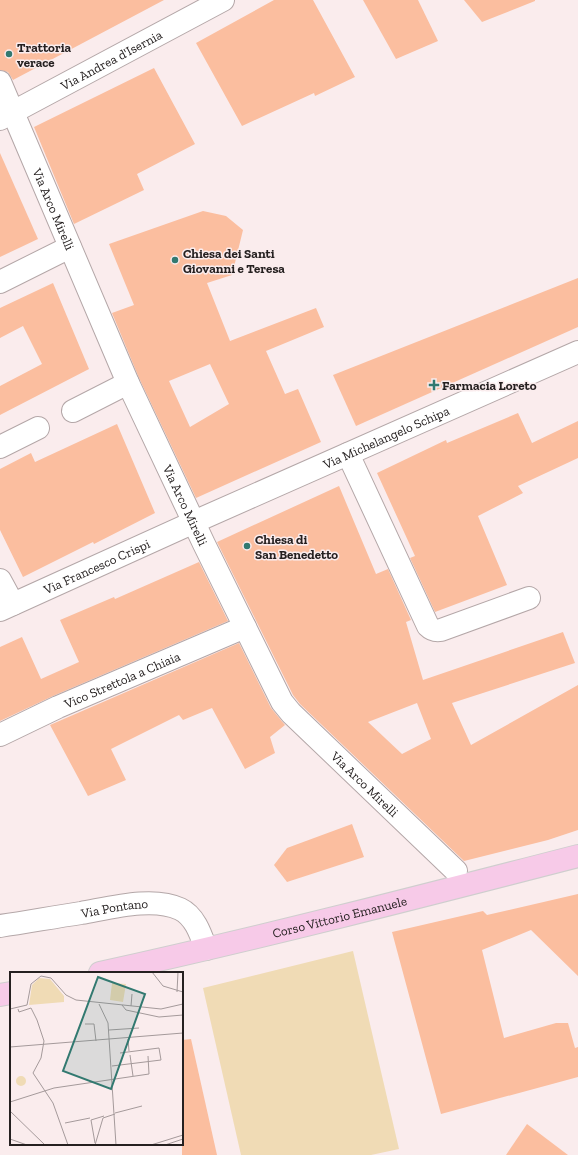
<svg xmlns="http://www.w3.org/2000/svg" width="578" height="1155" font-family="'Zilla Slab',serif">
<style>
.green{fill:#f0dbb5}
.building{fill:#fbbe9f;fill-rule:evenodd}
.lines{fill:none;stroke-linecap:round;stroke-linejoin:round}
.minor-casing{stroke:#b4a7a8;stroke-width:24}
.major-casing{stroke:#cfcece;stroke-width:24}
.minor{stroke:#fff;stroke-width:22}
.major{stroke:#f7cae8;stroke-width:22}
.poi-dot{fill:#327970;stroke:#faeced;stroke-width:1.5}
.labels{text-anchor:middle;stroke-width:3;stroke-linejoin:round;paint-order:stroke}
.poi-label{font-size:13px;font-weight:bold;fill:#252020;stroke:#faeced;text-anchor:start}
.street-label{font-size:13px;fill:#252020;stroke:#faeced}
.inset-road{fill:none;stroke:#a59a9b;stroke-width:1}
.view{fill:#327970;fill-opacity:0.15;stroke:#327970;stroke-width:2}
.inset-edge{fill:none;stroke:#252020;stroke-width:2}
</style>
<rect width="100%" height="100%" fill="#faeced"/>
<polygon class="green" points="353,951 399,1149 371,1155 241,1155 203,988"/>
<g class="building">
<polygon points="0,0 164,0 13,80 8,72 0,70"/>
<polygon points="274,0 313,0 355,77 315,96 314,93 242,126 196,43"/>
<polygon points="363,0 418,0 438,41 396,59"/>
<polygon points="464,0 535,0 535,1 482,22"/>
<polygon points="154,68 195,144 137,174 144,190 74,224 34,127"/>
<polygon points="0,153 38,239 0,257"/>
<path d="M203,211L226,216L243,230L232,275L207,283L230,341L316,308L324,327L266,351L285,394L298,389L321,442L196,498L139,378L112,313L134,305L109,244ZM210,364L229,404L190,427L169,381Z"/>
<polygon points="578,278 578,327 356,426 333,375"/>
<polygon points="53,283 89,369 0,415 0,386 42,364 23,326 0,338 0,308"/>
<polygon points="518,413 532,443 578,421 578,458 518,486 523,493 478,516 507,585 435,612 410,558 415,556 377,473 446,440 447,443"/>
<polygon points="117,424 155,513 94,544 93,542 23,577 0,530 0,469 31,453 35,462"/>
<path d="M339,486L376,574L388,569L411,620L406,622L423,680L563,632L575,663L452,703L471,745L578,685V830L548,840L464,861L300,704L293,695L217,542ZM417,703L431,739L402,754L368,722Z"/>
<polygon points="199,562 228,621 53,696 0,721 0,647 22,637 41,679 79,662 60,620 114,597 115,599"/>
<polygon points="239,643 271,708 285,725 270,737 275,753 245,769 212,708 183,720 179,715 111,749 126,780 88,796 50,725"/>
<polygon points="352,824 364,857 287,882 274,865 287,848"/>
<polygon points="578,894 578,976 531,930 482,950 504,1038 556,1023 568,1023 575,1048 578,1047 578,1077 441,1114 392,932 483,911 487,915"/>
<polygon points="191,1039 217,1155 182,1155 182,1040"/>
<polygon points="527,1124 568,1155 506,1155"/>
</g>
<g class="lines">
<g class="minor-casing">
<g id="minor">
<path id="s1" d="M0,82L128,383L204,544L282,702L291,713L456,871"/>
<path id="s2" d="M0,119L223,0"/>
<polyline points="0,282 70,247"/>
<polyline points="73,411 128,383"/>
<polyline points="0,447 38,428"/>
<path d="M348,454L428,626C432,630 435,631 441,630L529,598"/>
<polyline points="0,580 13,604"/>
<path id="s3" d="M0,610L203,518L578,352"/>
<path id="s4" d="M0,735L58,707L245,627"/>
<path id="s5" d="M0,926C27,922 54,917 81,913C110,908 153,896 180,909C195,916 201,935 206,949"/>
</g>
</g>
<g class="major-casing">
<g id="major">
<path id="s6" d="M100,973C260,938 419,897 578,856"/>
<polyline points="0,995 11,993"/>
</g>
</g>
<use href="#minor" class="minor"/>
<use href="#major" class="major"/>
</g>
<g class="poi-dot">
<circle cx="9" cy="54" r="4"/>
<circle cx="175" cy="260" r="4"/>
<path d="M432 379h4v4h4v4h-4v4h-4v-4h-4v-4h4z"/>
<circle cx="247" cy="546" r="4"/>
</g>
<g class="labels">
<g class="poi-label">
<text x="17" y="52">Trattoria<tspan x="17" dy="15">verace</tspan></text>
<text x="183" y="258">Chiesa dei Santi<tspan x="183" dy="15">Giovanni e Teresa</tspan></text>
<text x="442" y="390">Farmacia Loreto</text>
<text x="255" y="544">Chiesa di<tspan x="255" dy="15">San Benedetto</tspan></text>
</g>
<g class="street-label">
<text dy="5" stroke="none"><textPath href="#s2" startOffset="126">Via Andrea d'Isernia</textPath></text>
<text dy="5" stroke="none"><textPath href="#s1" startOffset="138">Via Arco Mirelli</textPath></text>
<text dy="5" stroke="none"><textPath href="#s3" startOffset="423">Via Michelangelo Schipa</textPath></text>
<text dy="5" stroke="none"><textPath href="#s1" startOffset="462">Via Arco Mirelli</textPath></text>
<text dy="5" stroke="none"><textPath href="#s3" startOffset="106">Via Francesco Crispi</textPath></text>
<text dy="5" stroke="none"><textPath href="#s4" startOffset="134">Vico Strettola a Chiaia</textPath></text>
<text dy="5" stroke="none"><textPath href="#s1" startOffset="798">Via Arco Mirelli</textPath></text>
<text dy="5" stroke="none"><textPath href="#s5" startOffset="116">Via Pontano</textPath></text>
<text dy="5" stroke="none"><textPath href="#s6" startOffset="246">Corso Vittorio Emanuele</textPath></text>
</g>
</g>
<g transform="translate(10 972)">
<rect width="173" height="173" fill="#faeced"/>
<path d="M29,6L40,7L54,24V30L19,33L22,13ZM102,11L116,12L113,30L100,28ZM6 109a5 5 0 1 1 10 0a5 5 0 1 1-10 0Z" fill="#f0dbb5"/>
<path class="inset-road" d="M142,0L153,14L173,20M167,20L168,0M89,32L98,51L106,173M112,33L116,38L149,45L173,43M121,34L122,22M0,37L17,33L21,12L31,4L41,6L56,23L66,28L151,37L173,32M8,37L9,40L21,36L27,48L34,69L31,86L23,101L43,131L58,173M75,52H84L86,69M99,58L129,56M118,67L119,79M0,75L173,61M120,83L123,104M102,94L151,88L149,76L110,81M0,130L44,116L139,102L138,84M0,139L35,173M105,141L132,134M55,151L80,146M0,167L17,173M85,171L81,148L94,144M85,173L93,146L105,142M141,173L173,163M155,173L173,167"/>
<path class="view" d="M88,5L135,22L101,117L53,99Z"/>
<rect width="173" height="173" class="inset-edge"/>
</g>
</svg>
